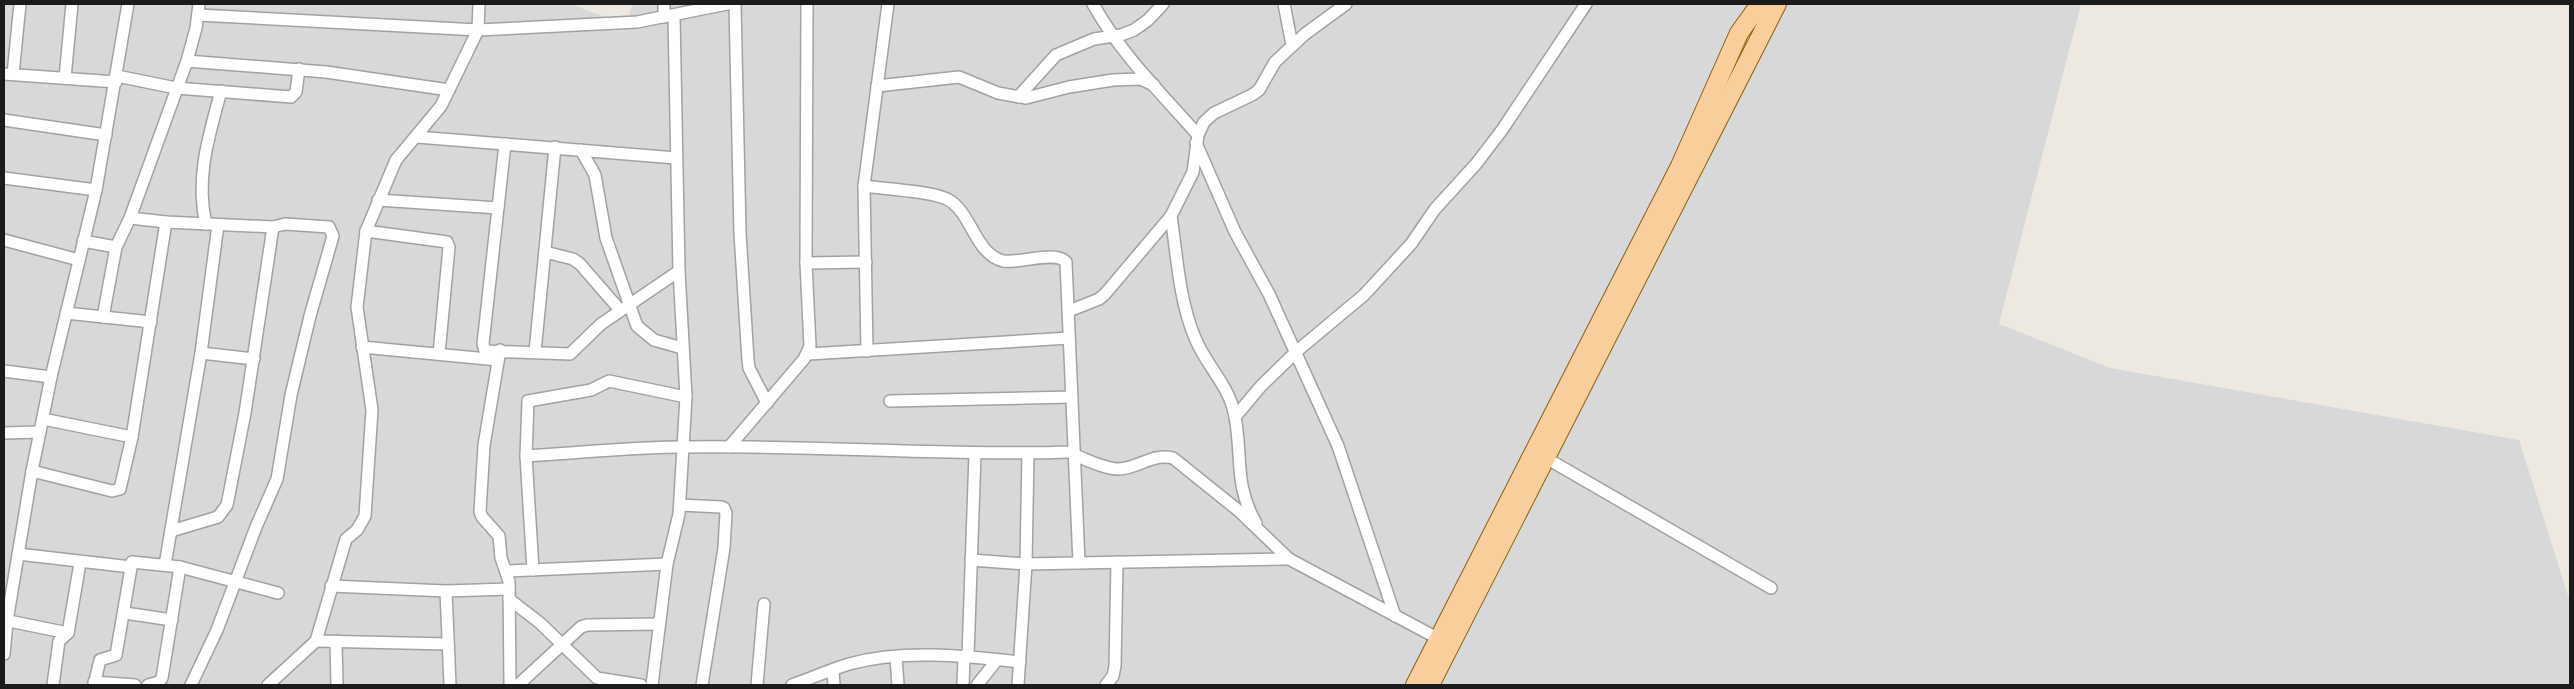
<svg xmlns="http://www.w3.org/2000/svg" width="2574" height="689" font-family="Raleway,sans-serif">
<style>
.residential{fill:#d9d8d8}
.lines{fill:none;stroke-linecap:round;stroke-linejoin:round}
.minor-casing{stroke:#a2a2a2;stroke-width:14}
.primary-casing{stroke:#8d5f05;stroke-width:20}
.minor{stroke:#fff;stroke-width:11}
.primary{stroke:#f8cf9b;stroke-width:18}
</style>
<rect width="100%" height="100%" fill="#ede9e1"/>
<polygon class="residential" points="4,4 571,4 627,26 632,4 2081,4 1999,324 2110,368 2519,440 2570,602 2570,685 4,685"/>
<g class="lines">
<g class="minor-casing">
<g id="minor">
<polyline points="664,4 664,17"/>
<polyline points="735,4 740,233 748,360 749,368 767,403"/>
<path d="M1093,4C1120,53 1161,93 1198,135"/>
<polyline points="1284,4 1292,45"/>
<polyline points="198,15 478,30 637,22 727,4"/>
<polyline points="187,61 326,72 449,90"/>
<polyline points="4,74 116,82"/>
<polyline points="13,74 20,4"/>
<polyline points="117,76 176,88 291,97 296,92 299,69"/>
<polyline points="65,78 72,4"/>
<polyline points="877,86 959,77 998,93 1026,98 1069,87 1113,80 1140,79 1154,85"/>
<polyline points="1018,97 1056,55 1094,39 1121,35 1134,30 1148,20 1163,4"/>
<polyline points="4,120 106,135"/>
<polyline points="417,137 676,158"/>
<polyline points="1196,143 1235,232 1269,294 1338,446 1395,616"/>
<polyline points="505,144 483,344 485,351 570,354 601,324 679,271"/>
<polyline points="581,150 595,175 606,238 637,326 654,340 682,348"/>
<polyline points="4,178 96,190"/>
<path d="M864,186C885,189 931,191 947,199C972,212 974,253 1003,261C1018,264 1056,250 1066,262L1079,563"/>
<polyline points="378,200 498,208"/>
<path d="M1171,216C1177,256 1179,300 1195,338C1205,363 1226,383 1233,408C1244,448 1232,483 1256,523"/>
<polyline points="130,218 166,222 273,227 285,224 329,227 333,236 310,316 291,395 277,479 256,527 217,630 191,685"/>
<path d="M206,224C195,179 209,135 221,91"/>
<polyline points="366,231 447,242 449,247 439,354"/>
<polyline points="4,240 79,260"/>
<polyline points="83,241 116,247"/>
<polyline points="545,252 573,259 580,264 620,310"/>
<polyline points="806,263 866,262"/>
<polyline points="1069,311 1099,299 1105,294 1171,216 1193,172 1198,135 1204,122 1214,113 1252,95 1259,90 1275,62 1305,34 1346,4"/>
<polyline points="66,313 151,322"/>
<polyline points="103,317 116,247 130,218 187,61 196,28 199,4"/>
<polyline points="362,347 498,360"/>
<polyline points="500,350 484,445 480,512 482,517 499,536 501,558 509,581 510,685"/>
<polyline points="867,351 864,186 888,4"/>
<polyline points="535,352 555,147"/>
<polyline points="201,353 254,359"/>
<polyline points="809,354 1069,338"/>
<polyline points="4,371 51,377"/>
<polyline points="890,401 1072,397"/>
<polyline points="1235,417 1261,386 1297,351 1364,295 1411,244 1435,209 1476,164 1502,130 1586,4"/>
<polyline points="43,419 132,437"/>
<polyline points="4,433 40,432"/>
<polyline points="729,447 804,359 810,346 806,263 807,4"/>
<path d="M1074,455C1088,460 1105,469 1119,469C1139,468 1152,453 1173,458L1239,511L1289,559L1439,639"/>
<path d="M526,456C579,453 632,447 685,447C815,445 944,456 1074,452"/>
<polyline points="1546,458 1771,588"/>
<polyline points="32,471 112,491 120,489 132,437 166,222"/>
<polyline points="680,505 721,507 724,508 726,513 724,548 702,685"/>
<polyline points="171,531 218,517 227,505 245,413 273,227"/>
<polyline points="18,554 131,567"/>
<polyline points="971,560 1026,564 1289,559"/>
<polyline points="165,565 201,353 218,225"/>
<polyline points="533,570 526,456 528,401 591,390 609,381 686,397"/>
<polyline points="507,571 667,564"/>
<polyline points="331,586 446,591 509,589"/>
<polyline points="446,591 450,685"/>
<polyline points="509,599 540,623 597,678 641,685"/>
<polyline points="125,613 172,620"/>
<polyline points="4,620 68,633"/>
<polyline points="316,641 448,644"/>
<polyline points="336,641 337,685"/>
<polyline points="4,654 7,621 32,471 51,377 96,190 128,4"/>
<polyline points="968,656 975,454"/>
<polyline points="896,657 898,685"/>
<polyline points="833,670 834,685"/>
<polyline points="94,682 135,685"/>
<polyline points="53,685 59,641 68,633 80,563"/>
<polyline points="94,685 100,660 116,655 132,562 180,567 278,593"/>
<polyline points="148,685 159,682 162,678 180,567"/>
<polyline points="268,685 316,641 346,539 357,530 365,516 372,410 357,307 366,231 396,160 441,106 478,30 479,4"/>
<polyline points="518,685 581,627 587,625 659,624"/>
<polyline points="652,685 667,564 679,514 686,397 679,271 674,16"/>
<polyline points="757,685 764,604"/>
<path d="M792,685C811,678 830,670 849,664C903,649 965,656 1020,662"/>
<polyline points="963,685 964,656"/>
<polyline points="977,685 997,660"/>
<polyline points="1018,685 1026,564 1028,453"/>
<polyline points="1106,685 1113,676 1115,666 1117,562"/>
</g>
</g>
<g class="primary-casing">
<g id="primary">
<polyline points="1415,685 1680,166 1739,33 1760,4"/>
<polyline points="1430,685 1777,4"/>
</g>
</g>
<use href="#minor" class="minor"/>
<use href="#primary" class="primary"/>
</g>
<rect width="2574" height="689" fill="none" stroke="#1b1b1b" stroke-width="10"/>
</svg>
